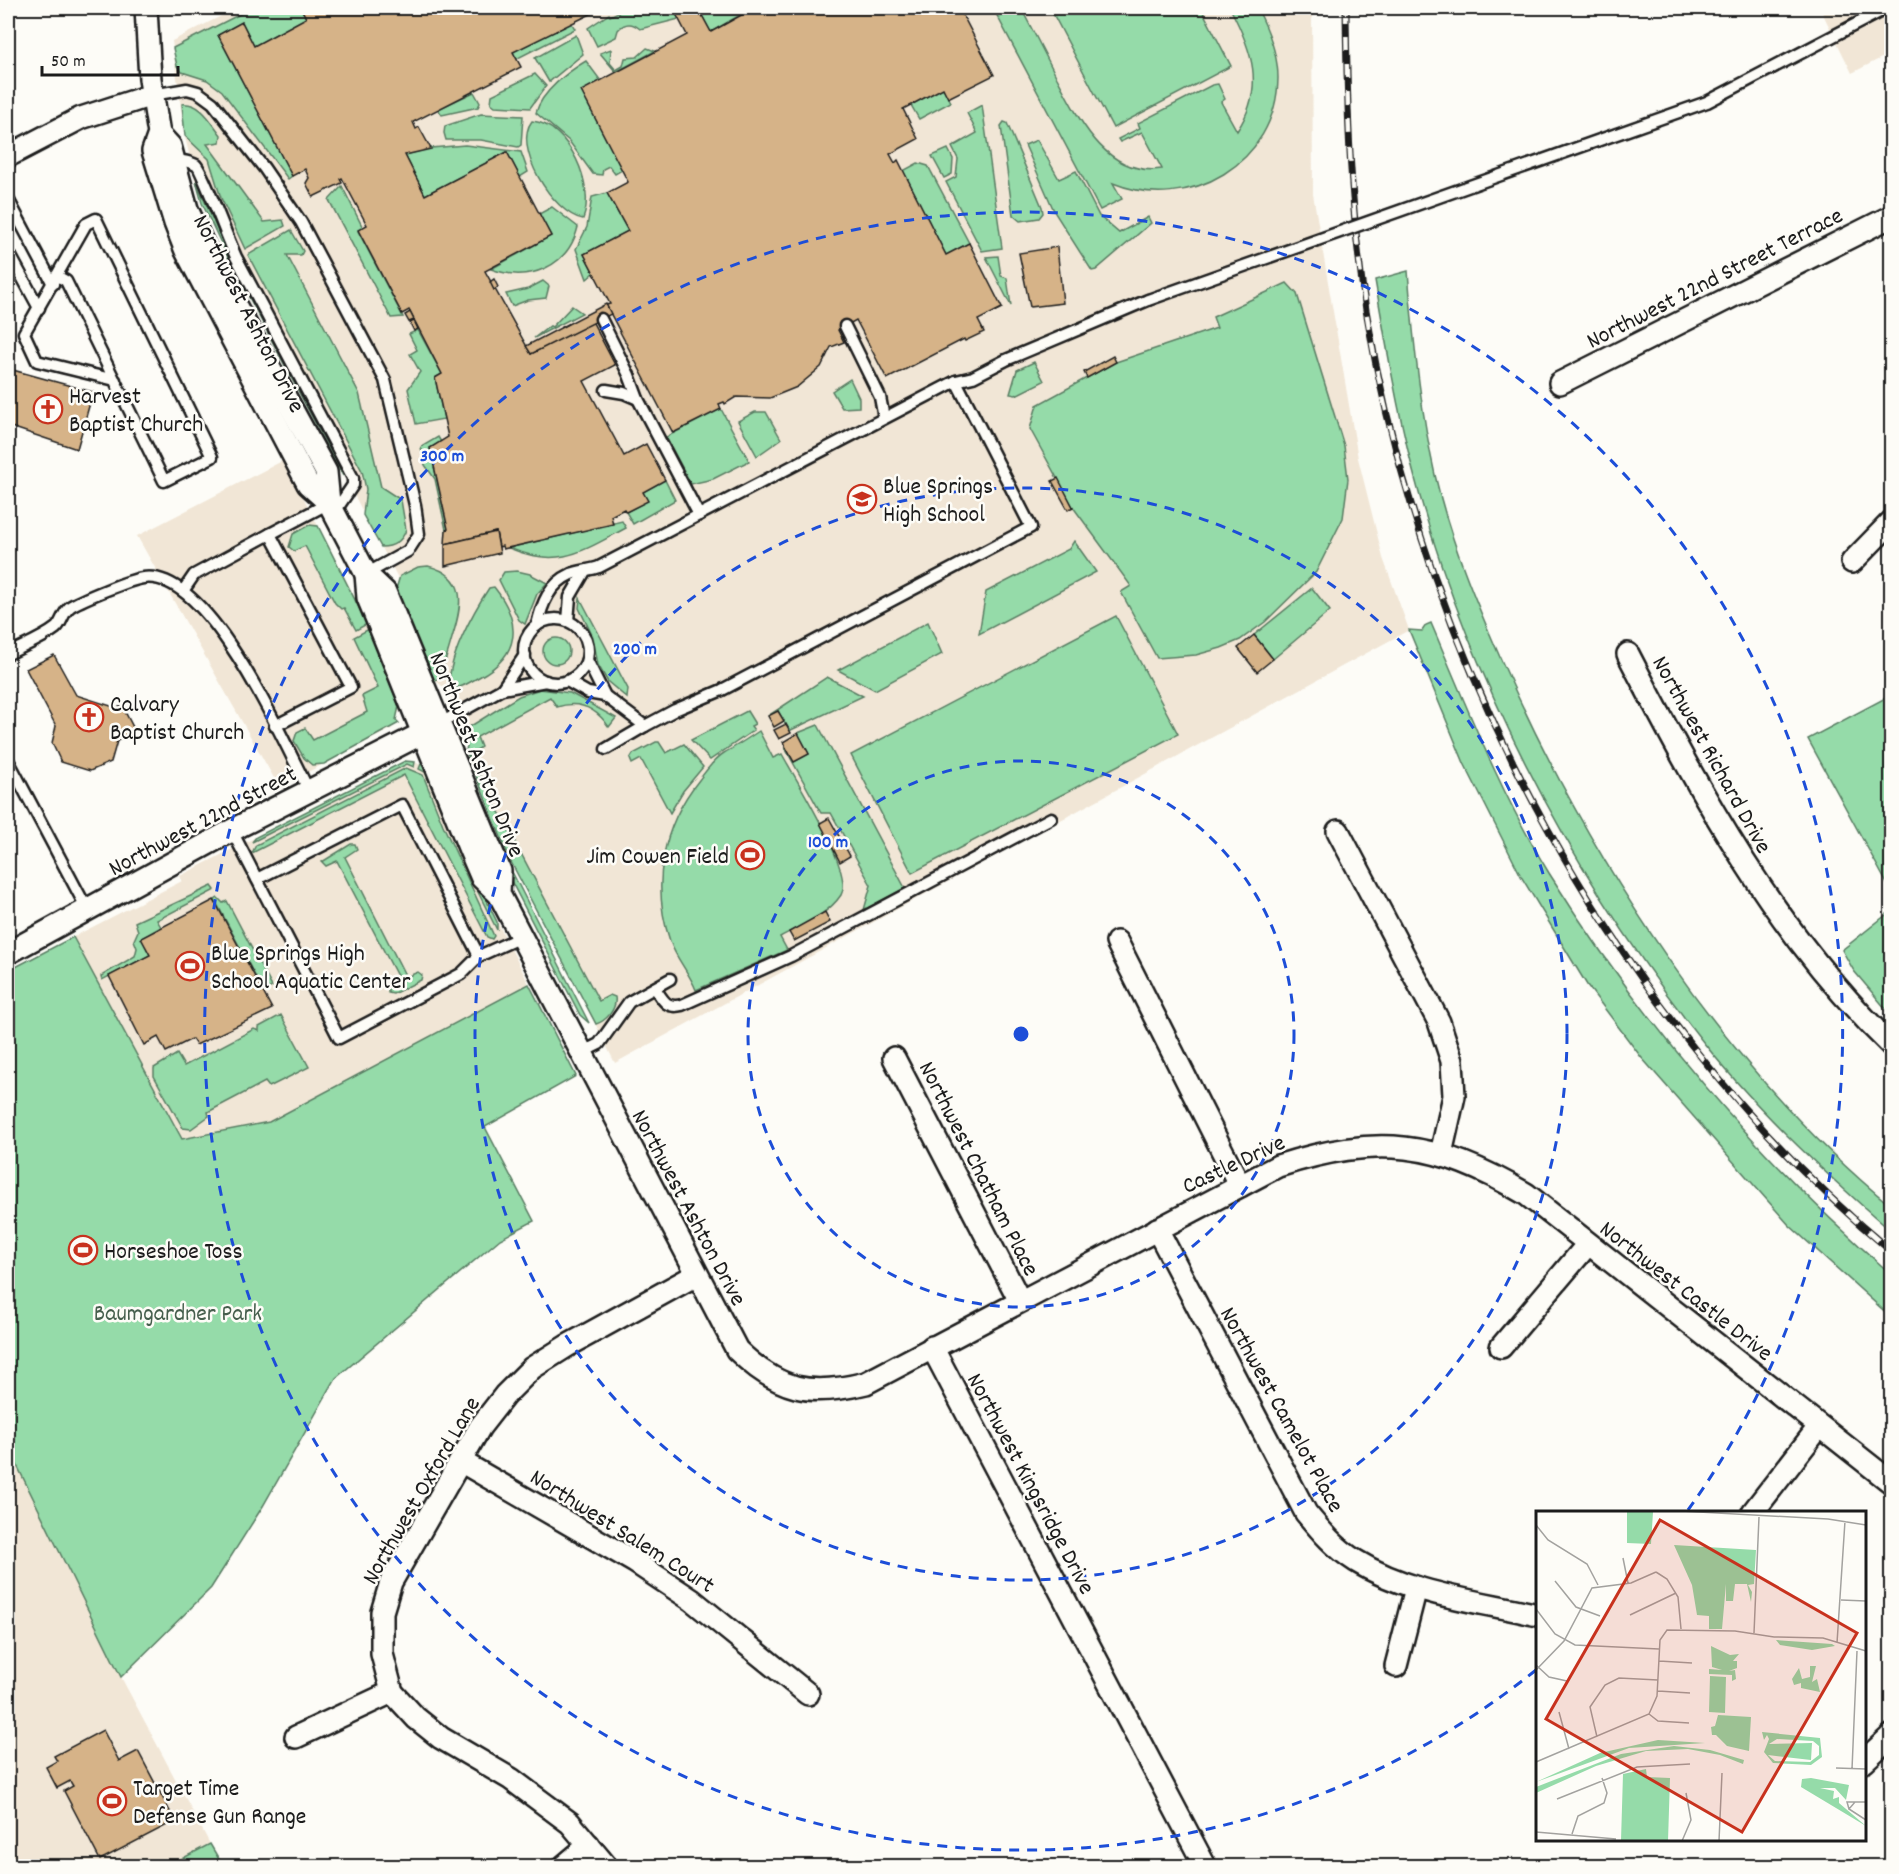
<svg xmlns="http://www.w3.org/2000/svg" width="1899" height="1874" font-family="Dekko,sans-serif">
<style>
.built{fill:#f1e6d6}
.green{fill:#95dba9;stroke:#587c62;stroke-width:1.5}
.building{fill:#d6b388;stroke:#1c1c1c;stroke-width:1.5}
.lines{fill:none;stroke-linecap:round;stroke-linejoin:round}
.lane-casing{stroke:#1c1c1c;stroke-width:15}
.street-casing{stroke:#1c1c1c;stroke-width:26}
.lane{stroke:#fdfcf7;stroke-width:10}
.street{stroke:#fdfcf7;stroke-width:21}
.rail-casing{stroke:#1c1c1c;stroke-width:7}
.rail{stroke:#fdfcf7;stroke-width:4.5;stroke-dasharray:14;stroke-linecap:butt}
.lane-bridge-casing{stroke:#1c1c1c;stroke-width:15;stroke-linecap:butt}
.lane-bridge{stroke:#fdfcf7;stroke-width:10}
.ring{fill:none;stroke:#1d4ed8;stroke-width:3;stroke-dasharray:10 8}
.labels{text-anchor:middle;stroke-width:5;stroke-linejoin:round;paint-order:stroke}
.street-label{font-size:24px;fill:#1c1c1c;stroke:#fdfcf7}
.poi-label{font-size:24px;fill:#1c1c1c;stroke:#fdfcf7;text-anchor:start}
.park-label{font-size:24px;fill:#465f4d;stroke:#fdfcf7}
.inset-road{fill:none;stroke:#a3a29f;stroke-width:1.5}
.view{fill:#c8321e;fill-opacity:0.15;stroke:#c8321e;stroke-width:3}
.inset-edge{fill:none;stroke:#1c1c1c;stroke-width:3}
.centre{fill:#1d4ed8;stroke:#fdfcf7;stroke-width:3}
.ring-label{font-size:18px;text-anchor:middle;font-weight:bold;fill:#1d4ed8;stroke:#fdfcf7;stroke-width:5;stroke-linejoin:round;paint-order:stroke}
</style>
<rect width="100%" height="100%" fill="#fdfcf7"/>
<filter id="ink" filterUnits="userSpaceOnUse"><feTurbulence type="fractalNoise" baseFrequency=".0167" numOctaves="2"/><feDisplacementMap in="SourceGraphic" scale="12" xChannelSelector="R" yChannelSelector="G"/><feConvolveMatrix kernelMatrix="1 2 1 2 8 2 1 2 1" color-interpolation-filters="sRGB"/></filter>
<g filter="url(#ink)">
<g class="built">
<polygon points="237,8 1312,8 1313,194 1358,458 1383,558 1409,630 615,1063 498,831 467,755 466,744 469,732 447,690 431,677 397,590 398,578 228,257 195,179 185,137 172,41"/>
<polygon points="1820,8 1891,8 1891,53 1852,73"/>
<polygon points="284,460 360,607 400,710 391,729 279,787 137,536"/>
<polygon points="410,761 423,765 428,771 464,857 529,984 269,1122 182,1139 73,937 182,881 180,876 402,762"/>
<polygon points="8,1448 121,1677 210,1844 168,1866 8,1866"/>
</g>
<g class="green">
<polygon points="252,8 301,8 306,18 254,46 242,22 218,35 292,176 288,179 222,91 207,80 182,72 177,66 173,48"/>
<path d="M627,8H673L679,19L640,29C632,22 625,22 618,30L616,37L597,46L588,28L609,14L610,16Z"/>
<polygon points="698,8 745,8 747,11 711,32"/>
<path d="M993,8H1021C1033,31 1045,54 1057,78C1079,119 1106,177 1162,169L1142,132L1120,142L1118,139L1140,128L1138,123L1212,85L1218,84L1225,99L1221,102L1237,131C1266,87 1252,50 1230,8H1257C1268,29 1278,53 1278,78C1277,163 1189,214 1113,183L1122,199L1100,210Z"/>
<polygon points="1050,8 1201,8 1231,66 1113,128"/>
<polygon points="571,22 575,29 516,59 513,52"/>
<polygon points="576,35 583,54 549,82 535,58"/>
<polygon points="647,48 655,51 616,72 600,53 611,49 610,63 616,70 623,66 625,58 637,57"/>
<path d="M586,61L601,81L622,170L615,174L609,166L603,169L602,175L593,174L569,141L536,113C541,92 569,71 586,61Z"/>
<polygon points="535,74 546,86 530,108 495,106 491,103 492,95"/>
<polygon points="943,88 951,102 919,119 911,105"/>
<polygon points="474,92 480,103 478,107 442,115 438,109"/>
<path d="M182,104C201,102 211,122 221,135L220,142L207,144L264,222L283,220L285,226L245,249L221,198L209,159L185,136Z"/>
<polygon points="982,105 1002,248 982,251 946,182 956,177 958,159 952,147 977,133 967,113"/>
<polygon points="481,114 523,116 521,145 518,147 481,140 446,140 444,133 445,126"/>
<path d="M532,121C569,124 596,187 583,219C552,213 512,146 532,121Z"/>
<polygon points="1004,122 1007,123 1042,207 1043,213 1039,218 1020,221 1013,215 1001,126"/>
<polygon points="1037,140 1059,179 1076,171 1099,216 1119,233 1148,217 1151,223 1096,270 1092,271 1055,213 1025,145"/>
<polygon points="465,145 521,152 528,172 520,177 507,152 425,195 405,155 431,148"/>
<polygon points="948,149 953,159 952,174 944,178 932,156"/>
<polygon points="918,163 928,166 969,243 946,255 903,171"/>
<polygon points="196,181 229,257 228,258 202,203"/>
<polygon points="342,186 363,228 358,231 403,317 391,318 329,200"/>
<polygon points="607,193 628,231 584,254 594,273 587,279 576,249 587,227 592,197"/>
<path d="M552,207L578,227C568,267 529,283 491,269L551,236L539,214Z"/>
<path d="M291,230L303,251L301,255H287L359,393L381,487L401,500L406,530C402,541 393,547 381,547L363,515L366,489L362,471L248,255Z"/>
<polygon points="998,256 1001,276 1007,278 1011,306 986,257"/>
<polygon points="231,263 337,462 343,476"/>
<path d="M1408,271C1413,340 1420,408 1435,475C1450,540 1476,603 1503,664C1591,861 1723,1068 1891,1206V1231C1821,1170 1750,1104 1693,1029C1567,865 1466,672 1413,471C1397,408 1386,344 1375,280Z"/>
<polygon points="543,281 549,286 546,298 528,300 512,306 506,294 528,289"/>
<polygon points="1287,283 1297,294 1344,446 1348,479 1343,518 1316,572 1265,622 1240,640 1221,648 1196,655 1157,658 1121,592 1131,586 1073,507 1030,429 1037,405 1116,362 1217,328 1213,317"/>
<polygon points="572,306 582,313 534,338 550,326 552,327"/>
<polygon points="418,330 442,374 435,378 444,419 416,424 408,389 420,372 410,354 417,350 409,334"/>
<polygon points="1034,362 1044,381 1016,395 1010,394 1017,370"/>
<polygon points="850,379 859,398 859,407 842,408 832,391"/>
<polygon points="721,409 749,461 713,479 691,484 666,437"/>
<polygon points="755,412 766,412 781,439 757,456 738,421"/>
<polygon points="438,437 441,442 430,448 448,529 446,530 435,479 425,465 421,447"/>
<polygon points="665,480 675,500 633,524 626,512 647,501 643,492"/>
<path d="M622,521L626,528C581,552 559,569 509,548Z"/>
<polygon points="309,525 318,526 367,624 356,630 344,608 341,609 335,603 305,546 294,551 289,547 293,534"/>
<polygon points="1074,541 1096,572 979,634 986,592 1069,549"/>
<path d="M428,566C469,576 462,606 452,638C448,652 444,669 435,682L431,677L396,589L400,576L418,567Z"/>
<polygon points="517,571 530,574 547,583 537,594 525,624 519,620 499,580 504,572"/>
<path d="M494,587C522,622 521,655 479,677C470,682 460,689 449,689C447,660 473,612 489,588Z"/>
<polygon points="1312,588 1330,611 1273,659 1254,635"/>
<polygon points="580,598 628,689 627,698 608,682 598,665 593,637 579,608"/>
<polygon points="1116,616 1178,734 912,873 851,755"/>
<polygon points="928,622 942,654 875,690 838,670"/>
<path d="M1431,623C1467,707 1501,795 1549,873C1642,1022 1759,1159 1891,1274V1317L1789,1225L1641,1057L1587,985L1522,878L1464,763L1409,630L1422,631L1426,625Z"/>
<polygon points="369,629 399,706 396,720 399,723 324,764 312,765 304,758 294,741 297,732 305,728 313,740 367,712 362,696 378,688 354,637"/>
<circle cx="556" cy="651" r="13"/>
<polygon points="827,677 863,696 789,731 778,711 768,716"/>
<path d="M540,689L570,693L616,718L609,727C596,708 579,700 557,707L550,697L477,737L481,747L469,755L599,1001L610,995L615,997C617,1009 606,1021 596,1024L511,862L466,751L469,733L466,729L519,696Z"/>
<polygon points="1891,695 1891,891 1808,739"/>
<polygon points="747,711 755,724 751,726 754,730 710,760 691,740"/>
<polygon points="818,725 905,888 864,910 871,885 831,813 821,813 785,748 794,762 809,754 798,733"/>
<path d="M759,731L773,758L782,754C795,778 855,873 841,895C827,916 801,925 780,937L787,950L696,990C689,972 676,959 670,941C651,885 662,826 699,780C706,771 714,759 724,753C735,747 747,739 759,731Z"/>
<polygon points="656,742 659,742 666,753 684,744 703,767 683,791 670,813 641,759 632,764 630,759 633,754"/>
<polygon points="405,761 415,762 414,767 407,764 252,842 256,837"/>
<polygon points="421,764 427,769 462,850 459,852 425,772 419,769"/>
<polygon points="406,768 423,775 443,825 494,936 492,939 487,937 404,775 252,853 256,845"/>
<polygon points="351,844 355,844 357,849 345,857 406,977 418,972 422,975 421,980 393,994 388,993 388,987 402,980 396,974 337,861 326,866 322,862"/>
<polygon points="465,856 497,922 497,930 461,858"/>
<polygon points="505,858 589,1023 580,1015 505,869"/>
<polygon points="212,886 215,890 157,920 161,927 142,938 150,955 102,980 101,976 135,956 137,948 134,940 138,931 135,922"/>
<polygon points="218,898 223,903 227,901 272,987 263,991 215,900"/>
<polygon points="1891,911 1891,1015 1854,971 1842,950"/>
<polygon points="73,937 182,1139 269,1122 529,984 576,1076 485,1127 534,1221 500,1239 336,1378 263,1506 211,1588 121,1677 8,1447 8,971"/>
<polygon points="281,1015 309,1067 269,1087 265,1082 208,1112 209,1116 191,1129 183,1128 154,1076 154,1068 177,1054 184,1066 254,1029 259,1031 259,1027"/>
<polygon points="210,1844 223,1866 168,1866"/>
</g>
<g class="building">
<polygon points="301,8 603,8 513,52 521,67 413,122 416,129 419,127 431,149 405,155 425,195 507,152 551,236 485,271 531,354 592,321 615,365 584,381 624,456 646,444 665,480 643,492 648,501 626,512 624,509 611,516 613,524 503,549 502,546 499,547 496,532 445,544 446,530 448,529 430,448 448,437 435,378 442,374 409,310 402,314 358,230 367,225 342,178 340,179 342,183 313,197 306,183 309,178 305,169 292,176 218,35 242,22 254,46 306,18"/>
<polygon points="673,8 698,8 711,32 754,8 959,8 994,75 948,98 943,88 903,109 918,139 890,154 895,163 898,160 946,255 969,243 1002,308 978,320 984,332 965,341 964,339 887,379 856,320 838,330 844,342 831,347 821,367 797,387 770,398 736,397 725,404 724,402 719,404 721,409 673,433 606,305 610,304 584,254 628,231 607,193 628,182 581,91 687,35"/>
<polygon points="1057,247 1063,303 1030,307 1019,253"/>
<polygon points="494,279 498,287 494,290 490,282"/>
<polygon points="606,304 611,314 531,354 526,346"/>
<polygon points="410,312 414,320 409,322 405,315"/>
<polygon points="414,321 418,329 414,331 410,323"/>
<polygon points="1113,356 1116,362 1087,378 1084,372"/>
<polygon points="8,358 13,370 93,392 77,449 8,426"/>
<polygon points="1058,478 1073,507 1068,510 1052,481"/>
<polygon points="496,532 500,553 445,566 445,544"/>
<polygon points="1254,635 1273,659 1257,672 1238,648"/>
<polygon points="54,655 76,695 117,708 122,706 135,731 117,741 111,762 90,771 61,762 52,743 56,726 26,669"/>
<polygon points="778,711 784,721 774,727 768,716"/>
<polygon points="786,724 791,733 779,739 774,730"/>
<polygon points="798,733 809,754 794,762 783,742"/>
<polygon points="829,818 850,856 840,862 820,823"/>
<polygon points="214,900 272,1009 196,1045 192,1039 166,1052 158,1037 144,1045 109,976 150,955 141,938"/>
<polygon points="825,912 830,922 794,941 789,932"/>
<polygon points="103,1730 119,1761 138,1751 175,1821 100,1860 64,1791 73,1786 70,1781 57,1788 46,1767 57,1761 54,1756"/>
</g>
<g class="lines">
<g class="lane-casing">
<g id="lane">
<polyline points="152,95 187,89 198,92 213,103 264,168 301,222 385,380 415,505 419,534 408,551 366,574"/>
<path d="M173,159C180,161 190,161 196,165C201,168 230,244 236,257L353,478V485L334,513"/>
<polyline points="8,199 53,284"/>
<polyline points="8,251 39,308"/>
<polyline points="57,276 66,281 164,481 212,457 96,219 86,224 24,333 37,361 115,380"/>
<polyline points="601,319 629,375 638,399 699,515"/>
<polyline points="845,326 880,397 884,418"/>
<polyline points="606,390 624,393 638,399"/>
<polyline points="270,534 329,503"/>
<polyline points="183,591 194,575 270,534 351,687 275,726"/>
<circle cx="556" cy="651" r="32"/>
<polyline points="568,621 570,597 584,573"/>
<path d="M537,625C542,604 549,584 571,574C579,571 590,570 599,567L956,381L973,377L1006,360L1148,300"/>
<path d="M8,654C23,646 42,639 56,628C62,623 63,611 71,606C83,599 129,580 143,578C209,568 283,741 309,791"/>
<polyline points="587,660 605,696 645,726 675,710 722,690 1031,527 956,381"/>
<polyline points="567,681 588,693 605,696"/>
<polyline points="502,689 525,655"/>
<polyline points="437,725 502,689 546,681"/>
<polyline points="606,749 645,726"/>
<polyline points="8,760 88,911"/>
<polyline points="232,831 339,1038 461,974 479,956 521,937"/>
<polyline points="257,879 402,805 479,956"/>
<path d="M655,988C663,1000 666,1009 682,1005L791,956L1051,818"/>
<polyline points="581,1053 599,1044 629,1002 670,979"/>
</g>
</g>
<g class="street-casing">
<g id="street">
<polyline points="146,8 150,79 159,134 153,151 175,223 186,251 308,484 329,503 366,574 385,592 500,871 499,894"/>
<polyline points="159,134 170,146 187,209 208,255 326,472 329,503"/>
<polyline points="8,156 81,118 152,95"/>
<polyline points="1560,383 1892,216"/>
<polyline points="1852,562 1892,521"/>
<path d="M366,574L368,598L378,622L470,850L482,878L499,894L737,1350C779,1391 810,1397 866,1383L1278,1166C1378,1134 1436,1141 1526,1194L1892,1483"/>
<path d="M1628,654C1701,795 1776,934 1892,1046"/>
<polyline points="1338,831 1439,1022 1452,1061 1454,1096 1441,1154"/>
<polyline points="1117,942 1240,1186"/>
<polyline points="8,953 240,826 421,734"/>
<polyline points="894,1058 1020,1301"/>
<path d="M1157,1229L1306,1513C1321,1531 1336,1549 1356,1561C1409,1594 1478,1601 1538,1615"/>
<polyline points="932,1347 1205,1866"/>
<polyline points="1501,1347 1588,1244"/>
<polyline points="462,1462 635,1562 692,1600 808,1694"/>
<polyline points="1753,1512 1819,1427"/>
<polyline points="1396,1666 1416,1588"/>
<polyline points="296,1737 392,1692"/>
<polyline points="1864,1761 1892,1735"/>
<polyline points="564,1866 589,1845"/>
<polyline points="606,1866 570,1823 511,1779 441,1738 416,1718 392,1692 382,1654 382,1612 391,1582 480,1427 505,1395 532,1368 567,1346 696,1275"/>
</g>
</g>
<use href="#lane" class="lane"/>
<use href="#street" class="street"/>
<g class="rail-casing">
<path id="rail" d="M1346,8C1347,109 1350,210 1366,310C1424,664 1615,1021 1892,1252"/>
</g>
<use href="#rail" class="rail"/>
<g class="lane-bridge-casing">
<polyline id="lane-bridge" points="1148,300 1707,102 1887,8"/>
</g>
<use href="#lane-bridge" class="lane-bridge"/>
</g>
</g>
<g class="ring">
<circle cx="1021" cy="1034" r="273"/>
<circle cx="1021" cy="1034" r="546"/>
<path d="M1536 1670A819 819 0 1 1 1688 1510"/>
</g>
<defs>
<g id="church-ring" transform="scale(1.5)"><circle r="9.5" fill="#fdfcf7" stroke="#c8321e" stroke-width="1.5"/><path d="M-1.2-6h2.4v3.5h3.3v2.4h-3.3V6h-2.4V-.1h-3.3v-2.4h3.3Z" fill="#c8321e"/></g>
<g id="school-ring" transform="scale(1.5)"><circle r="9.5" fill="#fdfcf7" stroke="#c8321e" stroke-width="1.5"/><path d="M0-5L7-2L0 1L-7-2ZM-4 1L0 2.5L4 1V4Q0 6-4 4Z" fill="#c8321e"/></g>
<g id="stadium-ring" transform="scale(1.5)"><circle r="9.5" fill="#fdfcf7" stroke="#c8321e" stroke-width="1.5"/><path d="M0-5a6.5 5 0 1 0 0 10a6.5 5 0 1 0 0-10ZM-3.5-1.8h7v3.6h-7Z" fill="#c8321e"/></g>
</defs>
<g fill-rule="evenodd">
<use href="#church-ring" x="48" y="409"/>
<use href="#school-ring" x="862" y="499"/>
<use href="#church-ring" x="89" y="717"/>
<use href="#stadium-ring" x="750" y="855"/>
<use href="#stadium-ring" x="190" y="966"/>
<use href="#stadium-ring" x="83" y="1250"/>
<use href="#stadium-ring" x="112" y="1801"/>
</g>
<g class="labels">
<g class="street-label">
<text transform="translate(1714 277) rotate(-27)" y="8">Northwest 22nd Street Terrace</text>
<text transform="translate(250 313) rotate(63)" y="8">Northwest Ashton Drive</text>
<text transform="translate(478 754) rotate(68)" y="8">Northwest Ashton Drive</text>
<text transform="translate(1713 754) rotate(61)" y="8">Northwest Richard Drive</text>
<text transform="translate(202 820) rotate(-28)" y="8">Northwest 22nd Street</text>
<text transform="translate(1233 1163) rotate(-25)" y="8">Castle Drive</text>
<text transform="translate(980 1168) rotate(63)" y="8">Northwest Chatham Place</text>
<text transform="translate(690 1207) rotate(62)" y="8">Northwest Ashton Drive</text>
<text transform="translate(1687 1290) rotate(38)" y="8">Northwest Castle Drive</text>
<text transform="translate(1283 1409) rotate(61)" y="8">Northwest Camelot Place</text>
<text transform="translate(1032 1483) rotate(62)" y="8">Northwest Kingsridge Drive</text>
<text transform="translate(420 1490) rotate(-60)" y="8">Northwest Oxford Lane</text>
<text transform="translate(623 1530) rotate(32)" y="8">Northwest Salem Court</text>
</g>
<g class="poi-label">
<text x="69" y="403">Harvest<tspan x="69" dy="28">Baptist Church</tspan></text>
<text x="883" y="493">Blue Springs<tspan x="883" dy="28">High School</tspan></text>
<text x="110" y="711">Calvary<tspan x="110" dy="28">Baptist Church</tspan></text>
<text x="729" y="863" text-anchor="end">Jim Cowen Field</text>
<text x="211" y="960">Blue Springs High<tspan x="211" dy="28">School Aquatic Center</tspan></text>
<text x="104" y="1258">Horseshoe Toss</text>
<text x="133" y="1795">Target Time<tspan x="133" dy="28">Defense Gun Range</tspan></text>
</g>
<g class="park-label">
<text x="178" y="1320">Baumgardner Park</text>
</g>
</g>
<g transform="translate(1536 1511)">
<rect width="330" height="330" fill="#fdfcf7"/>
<path d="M91,0L117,1L115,33L91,32ZM138,34L220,39L218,73L212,74L216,81L215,91L211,73H199L197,90H190V73L186,118H173V105L161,104L156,74ZM240,129L296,133L299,135L276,139L244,134ZM175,135L194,144L203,143L197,150H201V157L193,160L199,159L200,168L196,170V164L173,163V158L186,159L176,156ZM274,155H280L276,171L281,168L284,181L265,177V172L258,174L256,168L263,157L266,168L274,166ZM174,165L190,166L189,202L173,201ZM182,204L215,206L213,240L191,235L180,224H176L175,216L179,215ZM226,221L284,227L286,246L275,254L237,252L228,241L233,228L231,224L228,229ZM241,228L277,230L283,235V244L274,251L239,250L232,244L275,249L276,232L233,233ZM122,229L169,232L93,237L0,271L64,242ZM138,235L174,239L208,249L207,253L184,244L152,238L110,240L60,255L0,282V276L85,243ZM110,258L111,266L134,267L132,330H85L87,263ZM275,267L313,274L310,289L299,277H284L298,280L297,288L303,286V292L330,315L265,276L266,268Z" fill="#95dba9" fill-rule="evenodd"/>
<path class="inset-road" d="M145,0L292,8L330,14M0,14L12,29L51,53L62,74M87,47L92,72M120,61L131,68L142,86L145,118M19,70L40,96L64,105M305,89L330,90M0,98L19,123L39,134L123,138M94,104L140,82M218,122L223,6M238,126L287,127L330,140M301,132L309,10M123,150L156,152M0,154L13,166L31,170M0,159L28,130L56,77L95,72L120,61M122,180L154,182M23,201L33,238M113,203L122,210L153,212M61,226L54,196L69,174L83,167L122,169M0,251L113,203L121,185L124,129L131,119L199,120L238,126M300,257L330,258M316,258L321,140M21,288L101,256L154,253M319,291L313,298L330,309M313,298L311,291H330M0,321L80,328M36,323L42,305L68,292L71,282L66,267M146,330L155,309L150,282M183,330L186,262"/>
<path class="view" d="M124,9L321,122L206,321L10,208Z"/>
<rect width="330" height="330" class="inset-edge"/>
</g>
<circle cx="1021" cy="1034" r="9" class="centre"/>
<g class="ring-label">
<text x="442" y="461">300 m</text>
<text x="635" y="654">200 m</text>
<text x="828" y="847">100 m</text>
</g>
<rect width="1899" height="1874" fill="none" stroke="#fdfcf7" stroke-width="30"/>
<rect x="15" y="15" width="1869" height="1844" fill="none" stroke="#1c1c1c" stroke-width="2" filter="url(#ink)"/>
<path d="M42 66v9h136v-9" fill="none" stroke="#1c1c1c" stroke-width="3"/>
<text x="51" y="66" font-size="18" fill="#1c1c1c" stroke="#fdfcf7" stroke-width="4.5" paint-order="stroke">50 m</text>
</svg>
